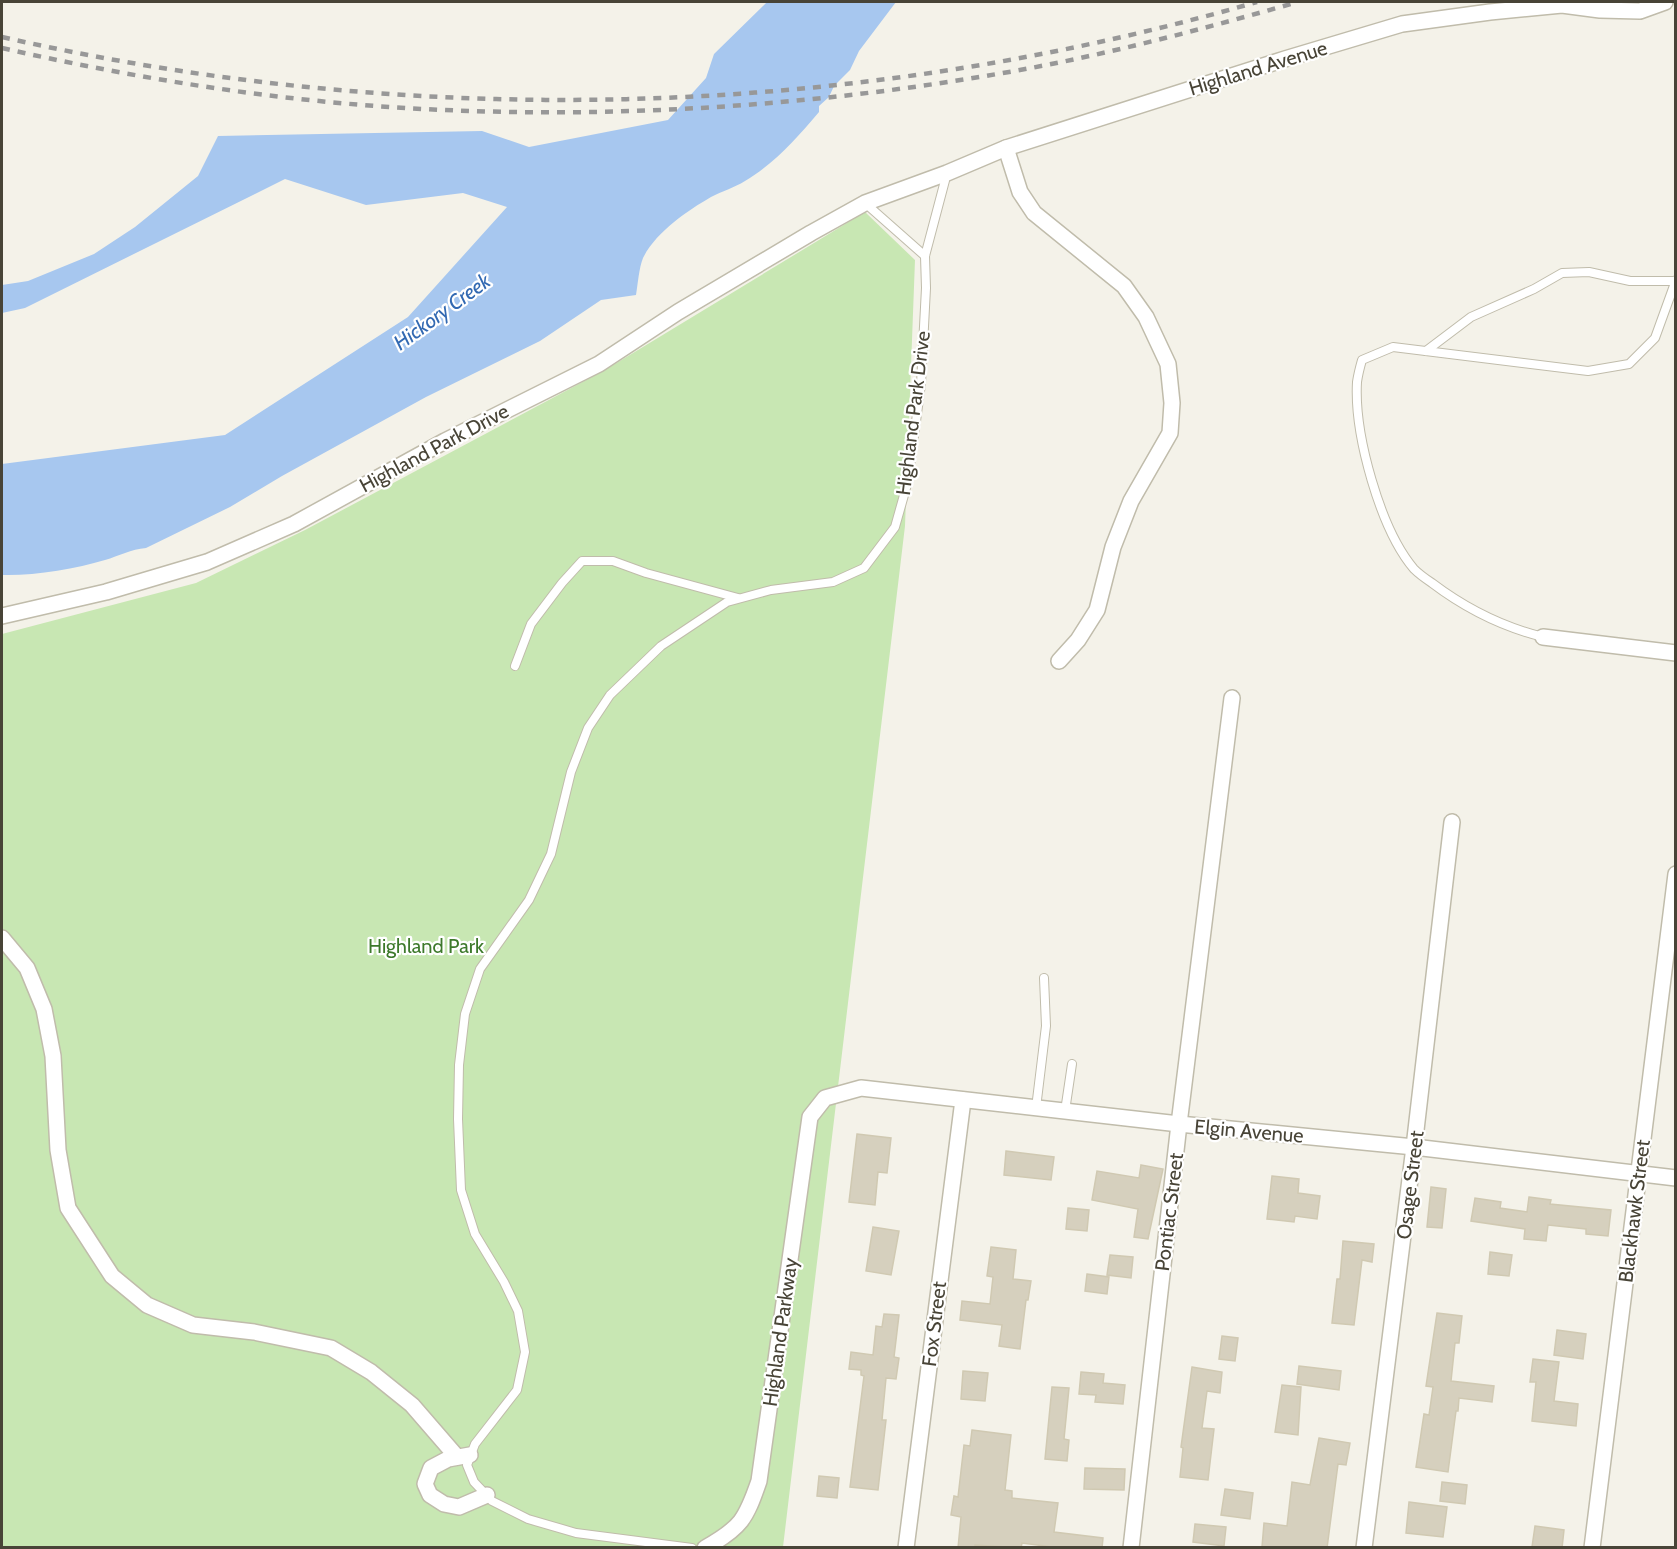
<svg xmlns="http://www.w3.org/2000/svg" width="1677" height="1549" font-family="Cabin,sans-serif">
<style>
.park{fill:#c8e7b3}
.water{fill:#a7c7ef}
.building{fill:#d6d0be;stroke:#d0c9b2;stroke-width:1.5}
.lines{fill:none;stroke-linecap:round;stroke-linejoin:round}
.lane-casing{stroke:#c0bcab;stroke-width:10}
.street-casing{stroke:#c0bcab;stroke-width:18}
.lane{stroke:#fff;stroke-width:8}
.street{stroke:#fff;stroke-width:15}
.rail{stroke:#989898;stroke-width:4.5;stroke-dasharray:8 8;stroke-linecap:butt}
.labels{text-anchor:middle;stroke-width:4.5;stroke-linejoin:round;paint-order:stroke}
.street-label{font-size:20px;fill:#484437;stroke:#fff}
.park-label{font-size:20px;fill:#3d792b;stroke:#fff}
.water-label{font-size:21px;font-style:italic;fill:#3269b2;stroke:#fff}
</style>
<rect width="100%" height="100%" fill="#f4f2e9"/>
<polygon class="park" points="865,212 915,260 905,526 783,1547 2,1548 2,634 196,583 305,530 605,370"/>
<path class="water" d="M767,2H896L859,51L850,70L834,86L829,97L819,106V112C797,138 774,164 745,181C734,188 722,191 711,197C687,211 656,232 643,258C639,268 638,283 636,295L601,300L540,341L426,397L282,476L230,507L146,548C131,549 119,556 105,560C75,569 33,576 2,575V464L225,435L408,317L507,207L463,193L366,205L285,179L25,308L2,313V285L28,281L94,254L135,227L198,176L218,136L482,131L529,147L668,120L706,78L714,54Z"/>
<g class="building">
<polygon points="857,1134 891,1138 887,1173 878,1172 875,1205 849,1202"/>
<polygon points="1006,1151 1054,1157 1051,1180 1004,1175"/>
<polygon points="1141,1165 1163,1169 1148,1239 1134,1237 1138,1209 1092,1200 1097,1171 1139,1178"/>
<polygon points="1272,1176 1299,1179 1298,1193 1320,1196 1317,1219 1295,1216 1294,1222 1267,1219"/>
<polygon points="1431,1187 1446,1189 1442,1228 1427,1227"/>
<polygon points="1529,1197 1551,1200 1550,1204 1611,1210 1608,1236 1586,1234 1586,1229 1548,1225 1546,1241 1524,1239 1525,1229 1471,1221 1475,1198 1501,1202 1500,1208 1527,1212"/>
<polygon points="1068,1208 1089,1210 1087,1231 1066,1229"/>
<polygon points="873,1227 899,1231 891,1275 866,1271"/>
<polygon points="1343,1241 1374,1244 1372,1262 1362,1260 1354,1325 1332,1323 1337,1279 1340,1279"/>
<polygon points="991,1247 1016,1250 1013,1279 1031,1281 1028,1300 1026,1300 1020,1349 999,1346 1002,1325 960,1320 962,1301 990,1304 993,1277 987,1276"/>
<polygon points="1490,1252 1512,1255 1509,1276 1488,1274"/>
<polygon points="1110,1255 1133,1257 1131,1278 1107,1275"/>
<polygon points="1087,1274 1109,1277 1107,1294 1085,1291"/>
<polygon points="1437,1313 1462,1316 1459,1343 1455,1343 1451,1381 1494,1386 1492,1402 1459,1398 1458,1411 1456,1411 1448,1472 1416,1467 1424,1414 1429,1415 1433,1387 1426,1386"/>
<polygon points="884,1314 899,1315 894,1357 899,1358 896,1379 886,1378 882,1420 886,1420 878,1490 850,1487 864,1376 861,1375 861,1370 849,1369 851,1352 873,1355 876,1326 882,1327"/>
<polygon points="1557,1330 1586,1334 1583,1359 1554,1355"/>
<polygon points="1222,1336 1238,1338 1235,1361 1219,1359"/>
<polygon points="1533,1359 1559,1362 1554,1401 1578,1404 1576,1426 1532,1421 1536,1382 1530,1382"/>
<polygon points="1299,1366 1341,1371 1339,1390 1297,1384"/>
<polygon points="1192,1367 1222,1372 1220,1393 1207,1391 1202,1428 1214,1429 1208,1480 1180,1477 1183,1448 1181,1447"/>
<polygon points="963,1371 988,1373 985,1401 961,1399"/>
<polygon points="1081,1372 1104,1374 1103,1383 1125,1385 1123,1404 1095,1402 1096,1395 1079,1394"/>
<polygon points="1282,1385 1301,1387 1298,1435 1275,1432"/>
<polygon points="1052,1387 1069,1388 1064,1439 1069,1440 1067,1461 1045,1459"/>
<polygon points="972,1430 1011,1435 1005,1490 1012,1491 1012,1498 1058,1503 1054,1532 1103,1538 1102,1548 1060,1548 1022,1543 1021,1548 975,1545 975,1548 958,1548 961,1517 951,1515 954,1496 958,1497 964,1445 970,1446"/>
<polygon points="1319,1438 1350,1443 1346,1465 1338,1464 1327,1548 1262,1547 1264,1523 1287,1526 1292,1482 1310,1485"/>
<polygon points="1085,1468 1125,1469 1124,1490 1084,1489"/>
<polygon points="819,1476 839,1478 837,1498 817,1496"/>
<polygon points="1442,1482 1467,1485 1465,1504 1440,1501"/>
<polygon points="1225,1489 1253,1493 1250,1519 1221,1515"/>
<polygon points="1409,1502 1447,1507 1443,1537 1406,1533"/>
<polygon points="1195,1524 1226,1527 1224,1546 1193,1542"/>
<polygon points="1535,1526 1564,1530 1562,1548 1532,1547"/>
</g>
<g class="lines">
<g class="lane-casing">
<g id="lane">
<polyline points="865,203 925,256"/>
<polyline points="1426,351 1471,317 1534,289 1562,273 1589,272 1630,281 1675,281"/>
<path d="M1543,637C1503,627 1465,608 1432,583C1426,579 1419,574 1414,569C1380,529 1354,434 1357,382C1358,375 1360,367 1362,360L1393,347L1588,371L1629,364L1655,338L1676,280"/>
<polyline points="515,666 531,624 562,583 582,561 613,561 646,573 738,598"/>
<polyline points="1036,1108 1046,1026 1044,978"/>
<polyline points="1065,1111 1072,1064"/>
<polyline points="692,1548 576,1533 528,1519 492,1501 474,1482 467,1465 475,1444 517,1390 525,1352 518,1311 504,1282 475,1234 461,1190 458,1119 459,1065 465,1014 480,969 529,900 551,854 571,772 588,728 610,695 661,646 727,602 771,590 833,582 864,568 895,527 908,481 921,384 926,288 925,256 947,173"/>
</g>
</g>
<g class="street-casing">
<g id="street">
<polyline points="1006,148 1020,192 1034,213 1124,286 1146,317 1168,364 1172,403 1170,433 1131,501 1113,547 1097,610 1078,640 1059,661"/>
<polyline points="2,616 106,592 207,562 294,524 445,441 599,364 678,312 811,233 865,203 947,173 1006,148 1285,59 1402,24 1490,12 1562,5 1600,10 1640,11 1665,2"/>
<polyline points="1543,637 1676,653"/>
<polyline points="2,938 27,968 44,1009 53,1056 58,1150 68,1208 112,1276 147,1305 193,1325 254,1332 331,1348 371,1372 412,1405 457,1457"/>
<polyline points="470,1455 448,1459 431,1468 425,1484 430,1495 444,1504 459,1507 487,1495"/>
<path d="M705,1548C741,1528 746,1519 759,1481L810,1117L825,1098L861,1088L1179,1124L1414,1147L1676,1178"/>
<polyline points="906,1548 963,1100"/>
<polyline points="1131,1548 1179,1124 1232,698"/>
<polyline points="1364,1548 1414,1147 1452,822"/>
<polyline points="1592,1548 1676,874"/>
</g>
</g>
<use href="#lane" class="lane"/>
<use href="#street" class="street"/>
<g class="rail">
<path d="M2,37C415,131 849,120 1257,2"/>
<path d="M2,48C147,81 296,104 445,110C627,118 817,105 997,74C1099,57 1199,30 1298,2"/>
</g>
</g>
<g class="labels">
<g class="street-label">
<text transform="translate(1258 68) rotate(-17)" y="7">Highland Avenue</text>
<text transform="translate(913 413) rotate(-83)" y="7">Highland Park Drive</text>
<text transform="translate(434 448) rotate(-28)" y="7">Highland Park Drive</text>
<text transform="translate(1249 1131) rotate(5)" y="7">Elgin Avenue</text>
<text transform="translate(1410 1185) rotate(-83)" y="7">Osage Street</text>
<text transform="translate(1634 1211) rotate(-83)" y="7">Blackhawk Street</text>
<text transform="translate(1169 1212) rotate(-83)" y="7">Pontiac Street</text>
<text transform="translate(934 1324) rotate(-83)" y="7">Fox Street</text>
<text transform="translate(780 1332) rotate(-82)" y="7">Highland Parkway</text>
</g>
<g class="park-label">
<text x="426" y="953">Highland Park</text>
</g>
<g class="water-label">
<text transform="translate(442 312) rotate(-36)" y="7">Hickory Creek</text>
</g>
</g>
<rect width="1677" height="1549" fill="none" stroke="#484437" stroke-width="6"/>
</svg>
